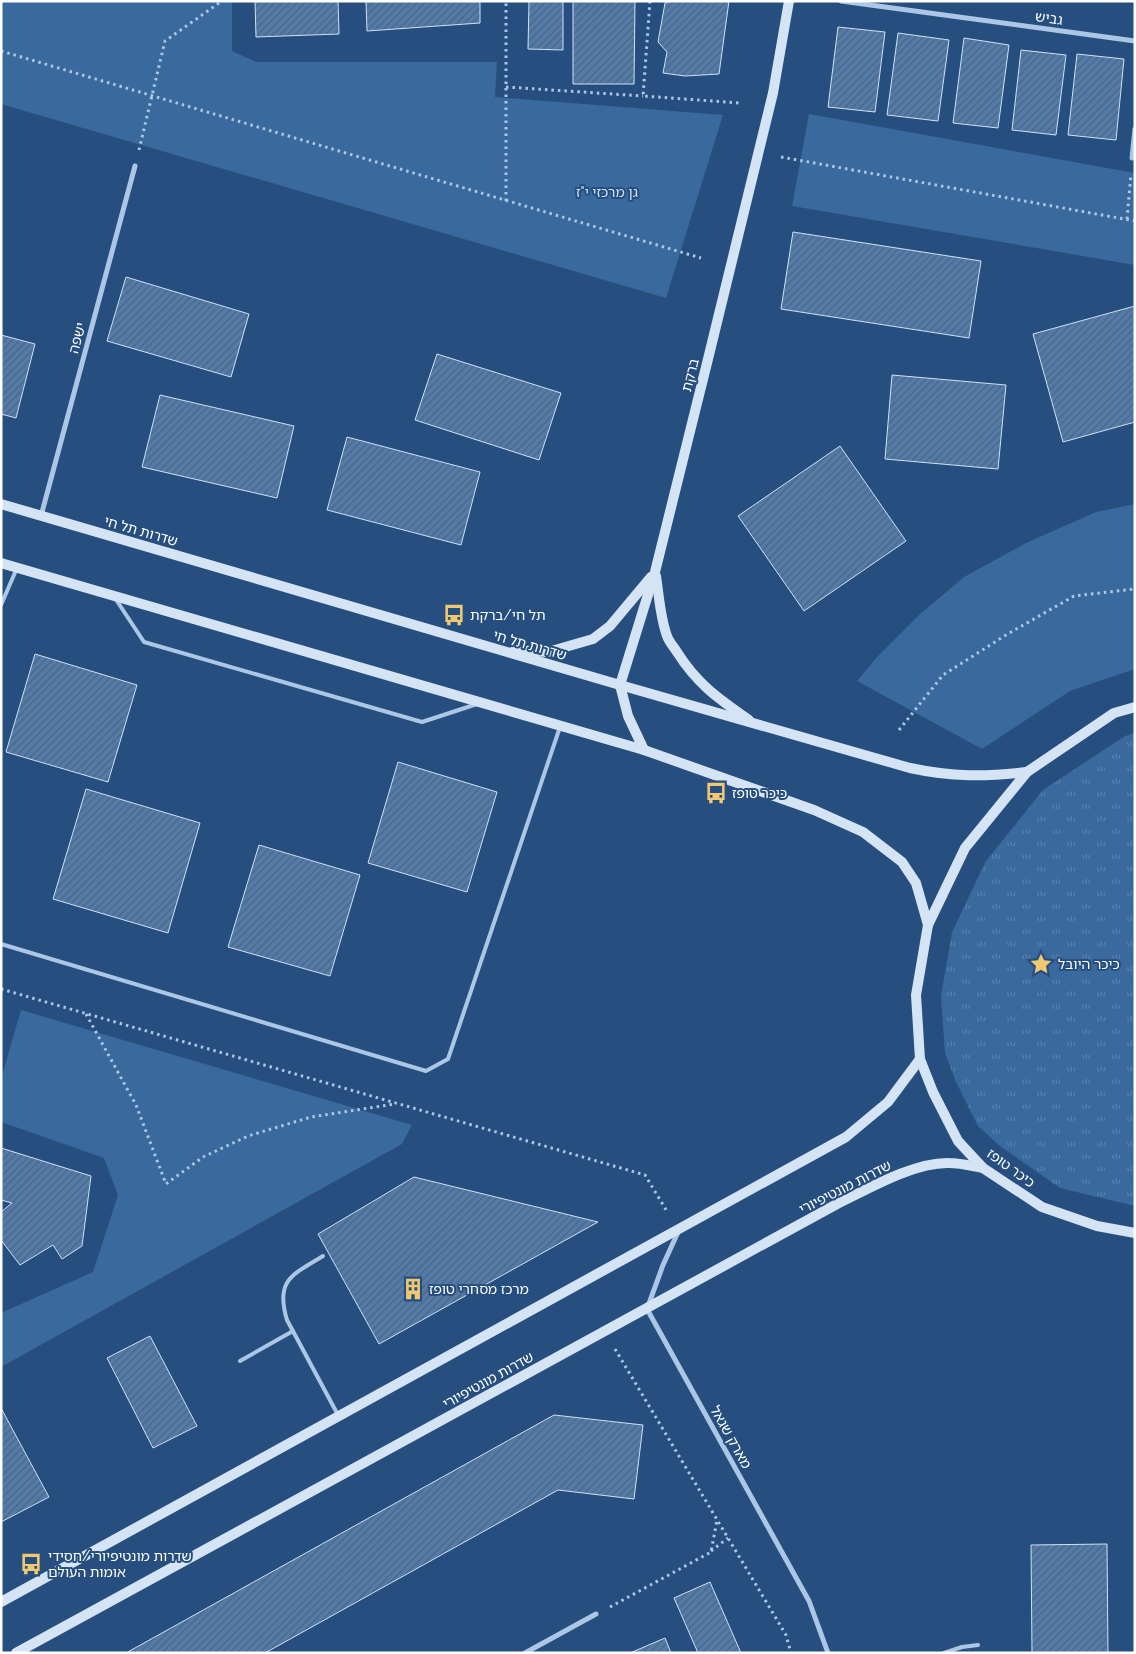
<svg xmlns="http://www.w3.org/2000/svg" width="1136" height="1654" font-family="Raleway,'Noto Sans Hebrew',sans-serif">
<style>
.grass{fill:url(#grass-tufts)}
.park{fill:#3a699d}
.building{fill:url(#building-hatch);stroke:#cfe1f5}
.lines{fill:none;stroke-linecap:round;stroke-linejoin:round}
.path{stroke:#acc7e6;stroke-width:3;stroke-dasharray:2.5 4;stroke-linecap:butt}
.lane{stroke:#acc7e6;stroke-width:4}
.street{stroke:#acc7e6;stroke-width:5}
.secondary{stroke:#d5e4f5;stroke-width:10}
.labels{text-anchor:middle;stroke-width:4;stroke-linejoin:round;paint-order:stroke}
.street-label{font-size:14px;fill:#fff;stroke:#264f7f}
.park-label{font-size:14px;fill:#cfe1f5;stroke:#264f7f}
.poi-label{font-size:14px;fill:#fff;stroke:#264f7f;text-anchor:start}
</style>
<defs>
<pattern id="grass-tufts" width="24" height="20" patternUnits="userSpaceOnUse" patternTransform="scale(1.25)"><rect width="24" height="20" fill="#3a699d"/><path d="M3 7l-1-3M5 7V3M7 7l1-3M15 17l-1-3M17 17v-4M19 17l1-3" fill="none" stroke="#5880ac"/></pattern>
<pattern id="building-hatch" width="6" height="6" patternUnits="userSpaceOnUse" patternTransform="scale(1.25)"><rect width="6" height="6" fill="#527baa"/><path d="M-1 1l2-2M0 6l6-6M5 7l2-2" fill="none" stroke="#4f647b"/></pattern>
</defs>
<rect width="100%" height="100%" fill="#264f7f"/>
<polygon class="grass" points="1135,733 1135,1206 1060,1188 1000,1146 978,1126 956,1082 945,1053 941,996 952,932 986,861 1043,790 1125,736"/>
<g class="park">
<polygon points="1,1 232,1 232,51 256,62 497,62 495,97 723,115 666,298 1,104"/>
<polygon points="809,114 1135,173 1135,265 792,206"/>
<polygon points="1135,504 1135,669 1070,691 982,749 857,681 878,656 919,615 964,577 1026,543 1096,512"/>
<polygon points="21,1010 412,1125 402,1144 1,1367 1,1313 93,1272 118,1195 104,1158 1,1122 1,1079"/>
</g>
<g class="building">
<polygon points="255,1 338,1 339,34 256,37"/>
<polygon points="366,1 480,1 480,23 367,31"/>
<polygon points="529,1 563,1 563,50 528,49"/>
<polygon points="573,1 635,1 634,84 573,84"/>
<polygon points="671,1 729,1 719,74 685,76 663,73 667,52 658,42 665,3"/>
<polygon points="838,27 885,32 875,112 828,107"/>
<polygon points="898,33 949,40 938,121 887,115"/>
<polygon points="964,38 1009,45 998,128 953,123"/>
<polygon points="1021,50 1066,55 1056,135 1012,130"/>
<polygon points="1077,54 1124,59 1116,140 1068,135"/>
<polygon points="793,232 981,261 969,338 781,309"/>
<polygon points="126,277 249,314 231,377 107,341"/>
<polygon points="1135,306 1135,422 1063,442 1033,334"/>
<polygon points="1,335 35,344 16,418 1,414"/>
<polygon points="437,354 561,393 539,460 415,420"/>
<polygon points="892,375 1006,385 998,469 885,459"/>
<polygon points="160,395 294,426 277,498 142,467"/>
<polygon points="347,437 480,472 461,545 327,510"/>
<polygon points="840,446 906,541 804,611 738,516"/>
<polygon points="35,654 137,685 108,782 6,752"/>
<polygon points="398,762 497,792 467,892 368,863"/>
<polygon points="86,789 200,823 168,933 53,899"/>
<polygon points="259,845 360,875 330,976 228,947"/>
<polygon points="1,1148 91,1176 82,1246 62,1259 53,1245 20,1265 1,1240 1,1212 12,1203 1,1200"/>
<polygon points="414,1177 598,1222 379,1344 318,1234"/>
<polygon points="150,1336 197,1426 153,1448 107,1358"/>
<polygon points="1,1408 49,1497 1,1522"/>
<polygon points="554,1415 643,1425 634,1499 558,1490 265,1653 126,1653"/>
<polygon points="1107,1544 1108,1653 1032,1653 1031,1545"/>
<polygon points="710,1582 741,1653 698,1653 674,1598"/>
<polygon points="665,1638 671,1653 630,1653"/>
</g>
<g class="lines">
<g class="path">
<polyline points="650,1 643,96 740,103"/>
<polyline points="1,51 701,258"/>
<polyline points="506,87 643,96"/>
<polyline points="139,150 165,41 222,1"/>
<polyline points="781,157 1135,221"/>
<polyline points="506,201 506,1"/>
<polyline points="1127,219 1131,174"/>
<polyline points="899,730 943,675 1006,635 1074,596 1135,589"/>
<polyline points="1,989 645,1175 668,1213"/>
<polyline points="86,1014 136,1105 166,1184 203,1157 248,1136 311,1117 395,1104"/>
<polyline points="615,1349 786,1635 791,1653"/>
<polyline points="711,1551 728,1538"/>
<polyline points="610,1607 711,1552 717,1520"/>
</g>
<g class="lane">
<polyline points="115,598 144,642 422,722 477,704"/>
<polyline points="1,605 17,568"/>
<polyline points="1,944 426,1071 448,1059 560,727"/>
<path d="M323,1256C292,1275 275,1280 287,1320L338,1415"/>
<polyline points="240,1361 293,1331"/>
<polyline points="944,1653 962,1647 978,1645"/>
</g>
<g class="street">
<polyline points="841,1 1135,41"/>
<polyline points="1132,158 1135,129"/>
<polyline points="41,516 135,166"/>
<polyline points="679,1230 663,1265 647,1309 809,1601 828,1653"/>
<polyline points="525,1653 596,1614"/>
</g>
<g class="secondary">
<path d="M1,504L620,685L910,768C952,777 985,777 1027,772"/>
<polyline points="1,563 644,750 814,810 863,832 902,862 916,883 928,925"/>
<path d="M656,576C659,595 660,617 667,636C669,642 674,647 677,652C697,684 719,699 749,720"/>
<polyline points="515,650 548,652 593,639 610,626 651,577"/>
<polyline points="1135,707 1114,713 1027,772 965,848 928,925 916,995 920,1059 933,1092 958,1141 983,1168 1042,1207 1097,1226 1135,1233"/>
<polyline points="644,750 628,716 620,685 655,572 709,355 773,93 789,1"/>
<polyline points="1,1602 846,1137 888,1102 920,1059"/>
<path d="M16,1653L837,1204C868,1189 914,1162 949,1163C960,1163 972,1166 983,1168"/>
</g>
</g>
<defs>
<g id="bus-bare" transform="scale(1.725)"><path d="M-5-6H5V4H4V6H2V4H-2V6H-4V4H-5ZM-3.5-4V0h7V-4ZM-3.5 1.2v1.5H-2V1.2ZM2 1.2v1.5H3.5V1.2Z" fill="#efc871" stroke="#264f7f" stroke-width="2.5" paint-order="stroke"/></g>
<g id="sight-bare" transform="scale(1.725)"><path d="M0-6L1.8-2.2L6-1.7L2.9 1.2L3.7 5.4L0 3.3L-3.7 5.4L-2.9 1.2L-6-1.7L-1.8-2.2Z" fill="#efc871" stroke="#264f7f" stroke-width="2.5" paint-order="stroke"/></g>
<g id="building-bare" transform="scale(1.725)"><path d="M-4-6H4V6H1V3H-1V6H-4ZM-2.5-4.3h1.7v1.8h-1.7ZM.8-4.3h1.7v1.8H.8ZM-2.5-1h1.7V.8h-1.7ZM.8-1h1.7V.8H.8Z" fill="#efc871" stroke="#264f7f" stroke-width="2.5" paint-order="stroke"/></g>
</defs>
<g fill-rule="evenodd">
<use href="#bus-bare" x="454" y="615"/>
<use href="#bus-bare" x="716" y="793"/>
<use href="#sight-bare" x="1041" y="964"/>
<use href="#building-bare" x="413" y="1289"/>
<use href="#bus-bare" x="31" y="1564"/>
</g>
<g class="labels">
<g class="street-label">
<text transform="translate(1049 18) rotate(8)" y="5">גביש</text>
<text transform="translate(77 338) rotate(-75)" y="5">ישפה</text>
<text transform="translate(690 375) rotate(-76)" y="5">ברקת</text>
<text transform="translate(141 531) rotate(16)" y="5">שדרות תל חי</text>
<text transform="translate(530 645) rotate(16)" y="5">שדרות תל חי</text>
<text transform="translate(1011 1168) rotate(36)" y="5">כיכר טופז</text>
<text transform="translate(845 1187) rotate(-27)" y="5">שדרות מונטיפיורי</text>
<text transform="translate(488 1380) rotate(-29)" y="5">שדרות מונטיפיורי</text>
<text transform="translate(731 1437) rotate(61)" y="5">מארק שגאל</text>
</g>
<g class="park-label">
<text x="607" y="197">גן מרכזי י"ז</text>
</g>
<g class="poi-label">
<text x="470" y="620">תל חי/ברקת</text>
<text x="732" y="798">כיכר טופז</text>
<text x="1058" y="969">כיכר היובל</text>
<text x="429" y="1294">מרכז מסחרי טופז</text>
<text x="48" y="1561">שדרות מונטיפיורי/חסידי<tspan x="48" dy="16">אומות העולם</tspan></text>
</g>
</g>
<rect width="1136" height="1654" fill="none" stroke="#ffffff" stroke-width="5"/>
</svg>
